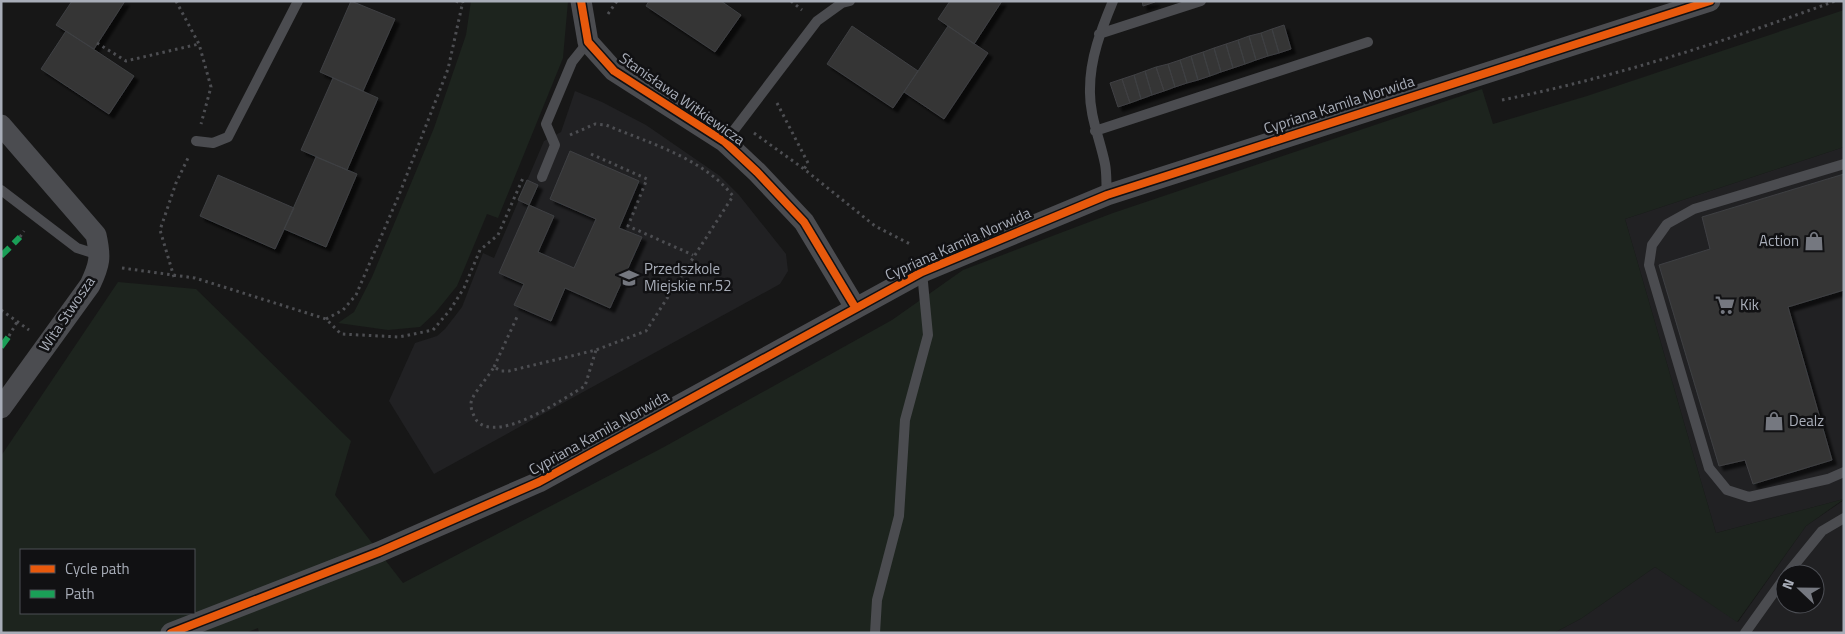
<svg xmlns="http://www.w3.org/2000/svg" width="1845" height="634" font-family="'Titillium Web',sans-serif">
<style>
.built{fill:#212123;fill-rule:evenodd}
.green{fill:#1d241e;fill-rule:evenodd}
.building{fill:#353536;stroke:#3f4043;filter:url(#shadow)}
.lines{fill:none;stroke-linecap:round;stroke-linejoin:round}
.path{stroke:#4d4e52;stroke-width:3;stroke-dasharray:2.5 4;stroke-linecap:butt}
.service{stroke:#4b4c50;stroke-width:10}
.minor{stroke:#4b4c50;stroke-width:21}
.quiet{stroke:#1a9f57;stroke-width:6;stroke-dasharray:12 6;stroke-linecap:butt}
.cycleway-casing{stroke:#111113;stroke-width:11}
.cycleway{stroke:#e8590c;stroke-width:8}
.labels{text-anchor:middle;stroke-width:5;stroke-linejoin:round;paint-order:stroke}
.street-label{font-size:15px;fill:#a8adb8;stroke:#111113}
.poi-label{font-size:15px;fill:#a8adb8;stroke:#111113;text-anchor:start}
</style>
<defs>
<filter id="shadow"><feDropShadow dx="4.5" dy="4.5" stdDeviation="1" flood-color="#0009"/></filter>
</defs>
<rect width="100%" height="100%" fill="#171717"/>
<path class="built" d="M575,91l27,11 44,23 74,51 19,19 47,59 2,17 -8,13 -346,190 -45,-73 26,-58 22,-7 8,-7 17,-22 21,-54 11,5 50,-117 17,-9z
M1844,147v352l-128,34 -91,-314z
M1844,500v133h-290l28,-15 73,-51 83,55 68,-96zM1785,574h30v30h-30z"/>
<path class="green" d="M471,1h97l-5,57 -65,160 -11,-4 -30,72 -22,27 -15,14 -32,3 -50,-7 16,-11 18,-35 62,-149 32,-93z
M1844,10v137l-219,72 91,314 128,-34 -38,27 -69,96 -82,-55 -73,51 -28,15h-1295l-1,-5 -12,5h-245v-177l117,-174 78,7 155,152 -16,54 68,88 261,-136 228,-127 71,-50 150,-57 369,-124 11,35 94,-28zM21,550h173v63h-173z"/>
<path class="building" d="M72,1h53l-31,48 -38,-24z
M351,1l44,18 -32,72 -43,-19z
M649,1h72l20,14 -26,37 -69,-46z
M950,1h52l-28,43 -36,-25z
M1142,1h13v1l-12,4z
M1284,25l7,24 -12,4 -7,-24z
M852,26l66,45 -25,37 -66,-44z
M948,26l40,27 -44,66 -40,-27z
M1272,29l7,24 -11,3 -7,-23z
M66,31l68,45 -25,38 -68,-45z
M1261,33l7,23 -12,4 -7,-24z
M1249,36l7,24 -11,4 -7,-24z
M1238,40l7,24 -12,4 -7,-24z
M1226,44l7,24 -12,4 -7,-24z
M1214,48l7,24 -11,4 -7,-24z
M1203,52l7,24 -12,4 -7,-24z
M1191,56l7,24 -11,3 -7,-23z
M1180,60l7,23 -12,4 -7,-23z
M1168,64l7,23 -11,4 -8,-24z
M1156,67l8,24 -12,4 -7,-24z
M1145,71l7,24 -11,4 -7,-24z
M1134,75l7,24 -11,4 -8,-24z
M333,78l45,20 -31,72 -46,-20z
M1122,79l8,24 -12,4 -8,-24z
M570,151l69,30 -20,47 23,9 -32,71 -45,-20 -14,33 -37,-16 10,-21 -25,-11 30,-68 25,11 -16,36 36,16 22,-49 -46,-20z
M316,157l41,17 -31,73 -42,-18z
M1844,174v116l-56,17 44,153 -79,24 -8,-24 -26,6 -60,-201 51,-16 -8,-32z
M218,175l76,33 -19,41 -75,-33z
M527,180l11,5 -9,20 -11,-5z"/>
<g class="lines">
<path class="path" d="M176,1l23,43 12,43 -10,37
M456,1l6,3
M791,1l11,9
M608,14l9,-13
M97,43l29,18 73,-17
M1502,100c114,-23 224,-59 333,-99
M777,103l31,60 -4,6 71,57 37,19
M754,133l50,36
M570,135l25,-11 11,1c43,18 97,33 127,71l-87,135 -50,19 -87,21h-8l-7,-4c-6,10 -17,22 -22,32 -3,7 1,16 5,22 22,23 87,-23 108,-35l11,-36
M591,154l56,25 -19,47 65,29
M20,237l4,-6
M122,268l73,10 131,41 15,15 58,3 34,-7 17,-20 14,-22 16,-38 18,-15 25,-57
M174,277l-14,-47 16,-47 13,-27
M1,310l28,20
M326,319l17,-9 13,-15 43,-100 49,-126 15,-68
M9,336l8,-14
M494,367l23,-50"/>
<path class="service" d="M1099,34l102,-33
M1095,131l273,-89
M196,141l17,2 15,-6 70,-136
M725,142l92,-121 25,-18 8,-2
M1844,164l-150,45 -27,15 -15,21 -3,20 60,203 18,22 22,7 79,-18 16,-7
M542,177l13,-32 -9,-21 26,-62 16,-20
M1,190l76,58 22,7
M1107,195c-1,-10 0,-21 -2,-31 -5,-25 -16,-49 -15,-75 0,-31 11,-59 23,-88
M1787,574l35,-43 22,-13
M875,633l2,-33 22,-84 6,-96 23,-85 -6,-63
M1745,633l40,-56"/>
<path class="minor" d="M581,1l7,41 26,29 111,71 32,30 47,50 51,85
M1,125l95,110c5,22 4,29 -6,50l-89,123
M171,633l208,-81 160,-70 383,-210 185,-77 603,-194"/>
<path class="quiet" d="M1,256l19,-19
M1,347l8,-11"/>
<defs>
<path id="cycleway" d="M581,1l7,41 26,29 111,71 32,30 47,50 51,85
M171,633l208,-81 160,-70 383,-210 185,-77 603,-194"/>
</defs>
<use href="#cycleway" class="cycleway-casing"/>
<use href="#cycleway" class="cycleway"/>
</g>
<defs>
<symbol id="shop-bare" viewBox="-9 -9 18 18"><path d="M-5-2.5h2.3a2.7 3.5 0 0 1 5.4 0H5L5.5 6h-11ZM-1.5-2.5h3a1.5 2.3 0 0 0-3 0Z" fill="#757880" stroke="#111113" stroke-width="2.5" paint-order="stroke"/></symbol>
<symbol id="school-bare" viewBox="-9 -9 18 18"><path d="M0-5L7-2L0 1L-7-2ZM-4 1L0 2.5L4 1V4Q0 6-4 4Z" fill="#757880" stroke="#111113" stroke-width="2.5" paint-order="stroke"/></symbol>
<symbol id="supermarket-bare" viewBox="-9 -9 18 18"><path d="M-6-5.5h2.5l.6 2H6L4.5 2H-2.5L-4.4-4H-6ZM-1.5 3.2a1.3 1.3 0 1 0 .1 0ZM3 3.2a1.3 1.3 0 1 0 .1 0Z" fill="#757880" stroke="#111113" stroke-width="2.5" paint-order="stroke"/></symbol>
</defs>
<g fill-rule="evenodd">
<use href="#shop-bare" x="1800" y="227" width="28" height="28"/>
<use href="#school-bare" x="615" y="264" width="28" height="28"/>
<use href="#supermarket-bare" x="1711" y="291" width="28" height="28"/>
<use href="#shop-bare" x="1760" y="407" width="28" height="28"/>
</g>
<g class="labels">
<g class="street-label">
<text transform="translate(682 99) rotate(35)" y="5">Stanisława Witkiewicza</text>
<text transform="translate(1339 105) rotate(-18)" y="5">Cypriana Kamila Norwida</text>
<text transform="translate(958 244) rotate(-24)" y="5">Cypriana Kamila Norwida</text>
<text transform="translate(67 314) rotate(-56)" y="5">Wita Stwosza</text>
<text transform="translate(599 433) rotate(-29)" y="5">Cypriana Kamila Norwida</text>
</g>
<g class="poi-label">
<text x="1799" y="246" text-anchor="end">Action</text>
<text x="644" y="274">Przedszkole<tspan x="644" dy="17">Miejskie nr.52</tspan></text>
<text x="1740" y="310">Kik</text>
<text x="1789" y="426">Dealz</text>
</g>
</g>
<rect width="1845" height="634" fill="none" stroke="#a8adb8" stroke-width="5"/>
<rect x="20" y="549" width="175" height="65" fill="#111113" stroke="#4d4f55"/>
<rect x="30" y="565" width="25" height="8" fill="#e8590c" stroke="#4d4f55"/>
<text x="65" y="574" font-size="15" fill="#a8adb8">Cycle path</text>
<rect x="30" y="590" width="25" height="8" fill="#1a9f57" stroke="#4d4f55"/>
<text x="65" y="599" font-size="15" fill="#a8adb8">Path</text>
<g transform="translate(1800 589) rotate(292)"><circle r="24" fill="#111113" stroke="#4d4f55"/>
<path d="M0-4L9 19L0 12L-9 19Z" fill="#757880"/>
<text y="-8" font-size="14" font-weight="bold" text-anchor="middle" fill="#a8adb8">N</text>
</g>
</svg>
